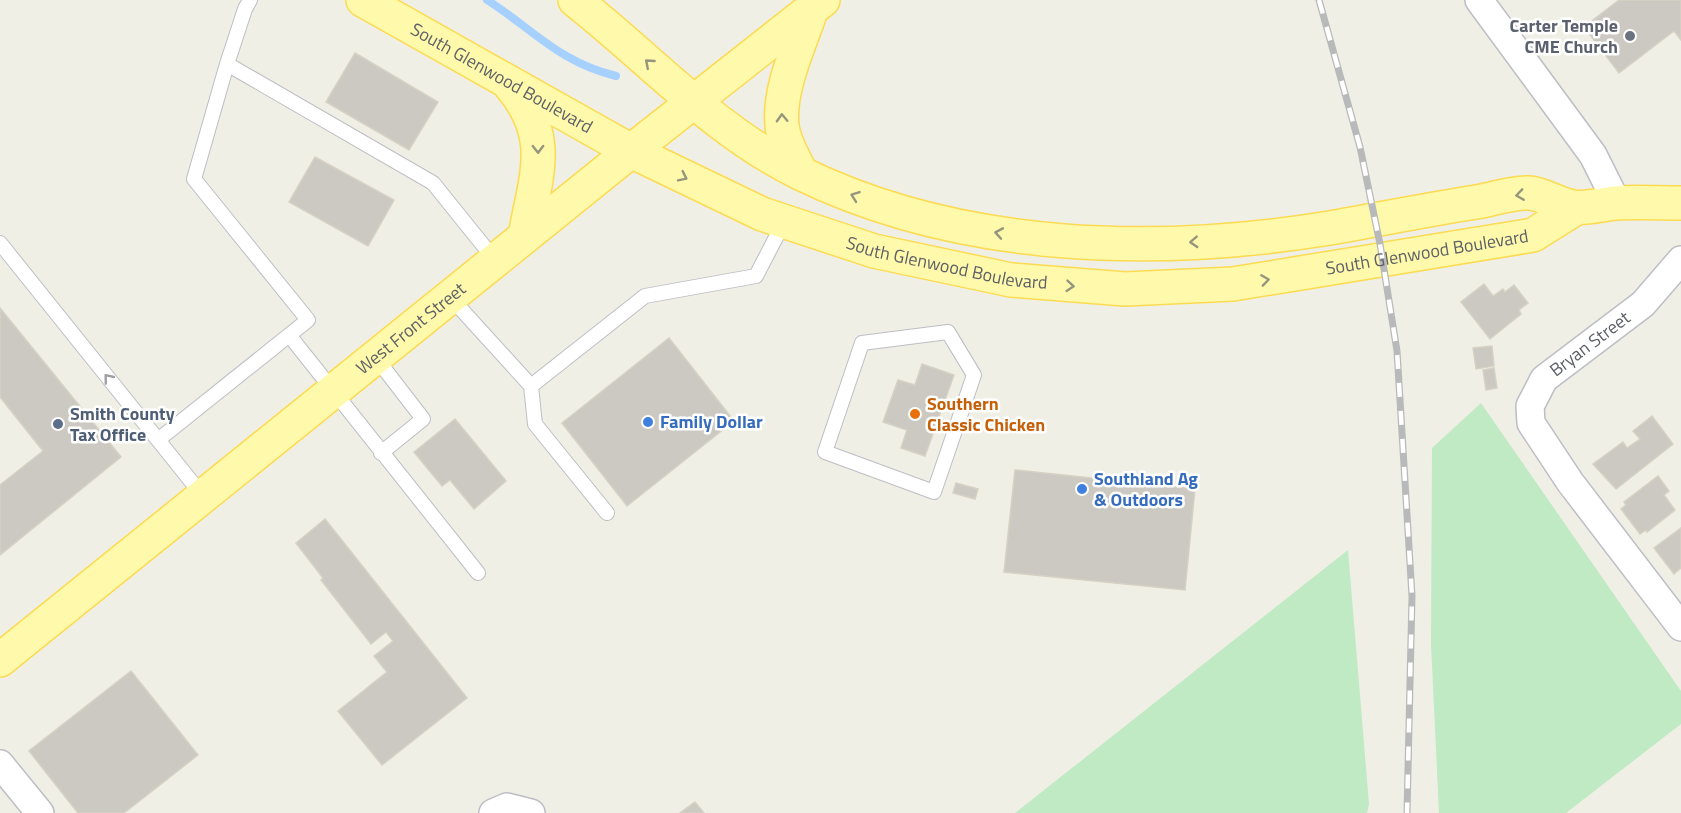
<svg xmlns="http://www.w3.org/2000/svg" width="1681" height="813" font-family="'Titillium Web',sans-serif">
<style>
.green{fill:#c0eac3}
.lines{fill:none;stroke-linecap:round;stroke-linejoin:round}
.stream{stroke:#a6d1ff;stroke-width:8}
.building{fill:#cbc9c2;stroke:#d6d1c3;stroke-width:1.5}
.service-casing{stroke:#bdbec5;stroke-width:16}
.minor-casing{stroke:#bdbec5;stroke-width:30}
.primary-casing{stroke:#fcdb52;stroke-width:36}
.service{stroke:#fff;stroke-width:14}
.minor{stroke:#fff;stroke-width:27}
.primary{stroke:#fff9ab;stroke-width:33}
.rail-casing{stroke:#b8b9ba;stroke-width:7}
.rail{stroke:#fff;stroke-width:4.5;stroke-dasharray:14;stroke-linecap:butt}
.oneway{stroke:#96967f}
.oneway2{stroke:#9ea0a4}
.worship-dot{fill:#6b7280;stroke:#fff;stroke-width:2}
.food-dot{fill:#e8710a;stroke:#fff;stroke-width:2}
.shop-dot{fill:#3f7fe0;stroke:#fff;stroke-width:2}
.service-dot{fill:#5c6f8a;stroke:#fff;stroke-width:2}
.labels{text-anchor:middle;stroke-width:5;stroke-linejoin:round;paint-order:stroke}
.worship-label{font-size:18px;font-weight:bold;fill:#5b616d;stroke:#fff;text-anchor:end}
.street-label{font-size:18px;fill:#5d6067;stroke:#fff}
.food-label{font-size:18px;font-weight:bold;fill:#c56008;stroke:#fff;text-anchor:start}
.service-label{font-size:18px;font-weight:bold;fill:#4e5e75;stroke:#fff;text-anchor:start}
.shop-label{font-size:18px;font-weight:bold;fill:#366cbe;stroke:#fff;text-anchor:start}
</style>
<rect width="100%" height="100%" fill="#f0efe5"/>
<path class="green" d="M1481,403l200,288v33l-115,89h-127l-8,-169 1,-196z
M1348,550l21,254 -2,9h-352z"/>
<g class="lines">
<path class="stream" d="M487,0c47,30 72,62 129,76"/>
</g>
<path class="building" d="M1619,0h62v40l-7,-9 -55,42 -35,-46z
M355,53l83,49 -29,48 -83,-48z
M315,157l79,43 -26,46 -79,-44z
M1484,284l9,12 10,-7 2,3 9,-7 14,18 -9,7 2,4 -31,25 -29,-37z
M0,308l121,149 -121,98v-70l43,-34 -43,-54z
M669,338l65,83 -107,85 -65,-83z
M1492,346l2,20 -18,3 -3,-21z
M922,364l32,11 -29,81 -24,-8 6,-18 -24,-8 15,-42 17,5z
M1494,368l3,20 -11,2 -3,-20z
M1652,416l21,28 -57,45 -23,-25 30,-22 4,6 13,-9 -7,-8z
M455,419l51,62 -32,28 -24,-29 -8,6 -28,-34z
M1015,470l180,19 -10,101 -181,-18z
M1658,476l11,15 -5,4 11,15 -28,22 -1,-2 -6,4 -19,-25 5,-4 -2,-3z
M956,483l22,6 -3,10 -22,-6z
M325,519l142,179 -85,67 -44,-54 49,-39 -13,-16 19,-15 -7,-9 -15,12 -50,-64 2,-2 -27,-35z
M1681,528v40l-7,6 -20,-26z
M131,671l67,84 -74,58h-46l-49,-62z
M695,802l9,11h-24z"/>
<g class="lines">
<defs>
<path id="service" d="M227,64l206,119 62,77
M0,243l203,253
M450,297l81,89 114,-90 111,-20 28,-54
M948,332l26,43 -40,117 -109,-40 37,-109z
M289,335l189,238
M376,358l47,61 -42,34
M531,386l4,38 72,89
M158,440l150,-120 -114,-141 33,-115 18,-55 5,-9"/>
<path id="minor" d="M1479,0l114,155 24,48
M1681,260l-38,44 -99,75 -14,27 1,17 39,59 111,145
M0,764l40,49
M493,813l14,-6 24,6"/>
<g id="primary">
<path id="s1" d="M363,0l268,151 131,63 112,37 137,29 114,9 108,-5 300,-49 43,-27"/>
<path d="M575,0c74,58 139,131 225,173 162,79 356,83 530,55 51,-9 101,-19 152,-27 15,-3 32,-9 47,-8 15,1 30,12 45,14 13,2 29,-3 42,-4 21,-1 43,0 65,0"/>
<path d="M510,85c44,52 26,90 15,151"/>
<path d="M801,173c-7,-15 -17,-30 -19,-47 -4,-38 18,-81 29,-116"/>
<path id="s2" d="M0,660l631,-509 192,-151"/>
</g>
</defs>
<use href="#service" class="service-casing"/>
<use href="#minor" class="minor-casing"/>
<use href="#primary" class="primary-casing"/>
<use href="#service" class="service"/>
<use href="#minor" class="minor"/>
<use href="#primary" class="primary"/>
<defs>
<path id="rail" d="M1319,0l41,147 20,97 17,107 15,245 -5,217"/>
</defs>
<use href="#rail" class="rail-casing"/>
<use href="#rail" class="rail"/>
</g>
<defs><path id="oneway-chevron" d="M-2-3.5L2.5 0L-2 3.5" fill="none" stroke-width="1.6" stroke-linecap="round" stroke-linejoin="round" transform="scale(1.5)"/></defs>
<g class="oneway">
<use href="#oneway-chevron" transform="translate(649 63) rotate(-139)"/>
<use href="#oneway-chevron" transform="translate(782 118) rotate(-92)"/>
<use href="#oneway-chevron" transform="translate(538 149) rotate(89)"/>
<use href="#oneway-chevron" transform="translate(683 177) rotate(26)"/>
<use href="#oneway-chevron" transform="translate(1520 195) rotate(172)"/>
<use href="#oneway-chevron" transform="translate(855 196) rotate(-160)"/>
<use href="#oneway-chevron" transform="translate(999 233) rotate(-170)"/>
<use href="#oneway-chevron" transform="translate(1194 242) rotate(177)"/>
<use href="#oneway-chevron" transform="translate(1265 280) rotate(-8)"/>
<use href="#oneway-chevron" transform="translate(1070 286) rotate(5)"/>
</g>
<use class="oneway2" href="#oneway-chevron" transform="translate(108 378) rotate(-129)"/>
<circle class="worship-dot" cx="1630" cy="36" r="6"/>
<circle class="food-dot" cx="915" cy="414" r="6"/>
<g class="shop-dot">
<circle cx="648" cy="422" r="6"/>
<circle cx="1082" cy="489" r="6"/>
</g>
<circle class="service-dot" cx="58" cy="424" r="6"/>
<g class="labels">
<g class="worship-label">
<text x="1618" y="32">Carter Temple<tspan x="1618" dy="21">CME Church</tspan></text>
</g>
<g class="street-label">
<text dy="6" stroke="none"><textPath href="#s1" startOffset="159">South Glenwood Boulevard</textPath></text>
<text dy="6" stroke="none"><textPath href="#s1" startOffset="1130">South Glenwood Boulevard</textPath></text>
<text dy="6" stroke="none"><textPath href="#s1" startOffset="645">South Glenwood Boulevard</textPath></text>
<text dy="6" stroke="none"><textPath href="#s2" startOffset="528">West Front Street</textPath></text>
<text transform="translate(1590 344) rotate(-37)" y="6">Bryan Street</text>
</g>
<g class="food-label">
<text x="927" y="410">Southern<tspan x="927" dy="21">Classic Chicken</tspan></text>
</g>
<g class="service-label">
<text x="70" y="420">Smith County<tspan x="70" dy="21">Tax Office</tspan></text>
</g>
<g class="shop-label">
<text x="660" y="428">Family Dollar</text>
<text x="1094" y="485">Southland Ag<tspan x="1094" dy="21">&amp; Outdoors</tspan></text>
</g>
</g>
</svg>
